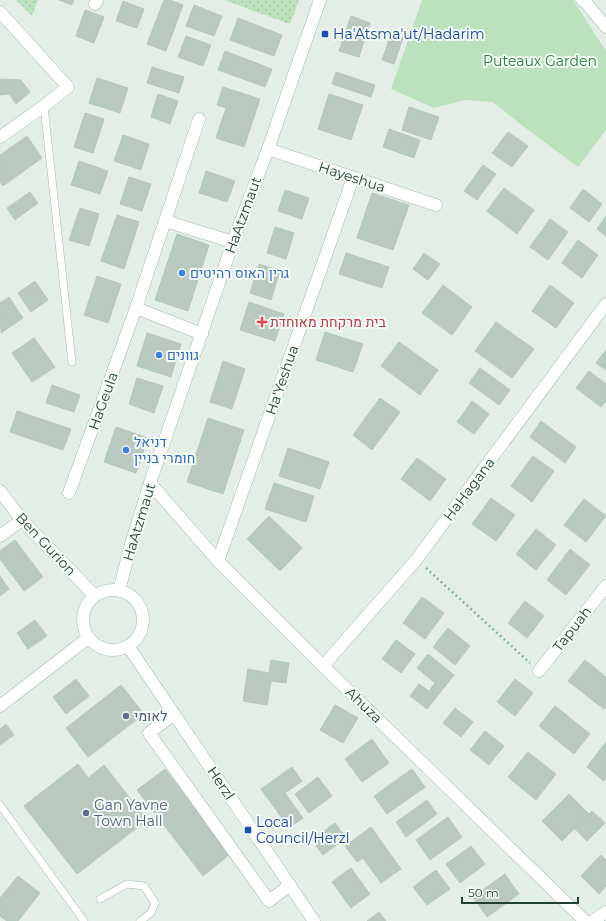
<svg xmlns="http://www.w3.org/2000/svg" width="606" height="921" font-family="Montserrat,Heebo,sans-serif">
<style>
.grass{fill:url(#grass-dots)}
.park{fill:#bbe1bd}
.building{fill:#b8c9bf;stroke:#b5c8bc}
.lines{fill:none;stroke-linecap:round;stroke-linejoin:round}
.lane-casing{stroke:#a5b7ad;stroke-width:8}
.street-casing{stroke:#a5b7ad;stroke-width:13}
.secondary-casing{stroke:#a1bbac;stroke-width:13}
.path{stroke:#81b499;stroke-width:2.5;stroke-dasharray:2 3;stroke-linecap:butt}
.lane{stroke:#fff;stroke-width:7}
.street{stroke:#fff;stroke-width:12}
.secondary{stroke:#fff;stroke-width:12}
.transit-dot{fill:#1a4fb4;stroke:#f4faf6;stroke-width:1.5}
.shop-dot{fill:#3f7fe0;stroke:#f4faf6;stroke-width:1.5}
.health-dot{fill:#e0444e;stroke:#f4faf6;stroke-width:1.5}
.service-dot{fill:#5c6f8a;stroke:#f4faf6;stroke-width:1.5}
.labels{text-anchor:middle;stroke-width:4;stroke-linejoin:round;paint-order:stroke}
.transit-label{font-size:14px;fill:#164399;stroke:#f4faf6;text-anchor:start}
.park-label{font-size:14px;fill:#287b37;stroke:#f4faf6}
.street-label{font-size:14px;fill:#214132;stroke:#f4faf6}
.shop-label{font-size:14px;fill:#366cbe;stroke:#f4faf6;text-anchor:start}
.health-label{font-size:14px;fill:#be3a42;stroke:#f4faf6;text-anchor:start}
.service-label{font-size:14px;fill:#4e5e75;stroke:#f4faf6;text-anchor:start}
</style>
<defs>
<pattern id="grass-dots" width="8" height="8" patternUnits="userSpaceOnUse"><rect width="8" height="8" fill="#bbe1bd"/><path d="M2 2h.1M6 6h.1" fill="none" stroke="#a0c2a3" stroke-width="1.8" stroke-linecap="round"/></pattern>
</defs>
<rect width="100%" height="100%" fill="#e3eee7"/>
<path class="grass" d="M16,0h22l-6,16z
M224,0h75l-9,24z"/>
<path class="park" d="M422,0h151l33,51v79l-28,37 -59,-44 -26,-21 -28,-2 -31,8 -43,-19z"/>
<path class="building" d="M59,0h15l-2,5z
M164,0h6l13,5 -17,46 -19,-7z
M123,1l21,8 -7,19 -21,-7z
M194,5l28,11 -8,20 -28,-10z
M85,10l19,7 -10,26 -18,-7z
M351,16l19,7 -11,34 -20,-6z
M238,18l44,17 -8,21 -44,-16z
M391,34l12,4 -9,26 -12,-4z
M186,36l25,9 -8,21 -25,-9z
M225,51l47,18 -7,18 -47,-17z
M152,67l32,10 -5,16 -32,-10z
M336,72l39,13 -4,12 -39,-13z
M97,78l31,10 -8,25 -31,-10z
M0,79l21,1 9,12 -14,12 -7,-10 -9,1z
M223,87l37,12 -16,48 -28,-9 10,-30 -9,-3z
M158,94l20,7 -8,23 -19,-7z
M329,94l34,11 -12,35 -33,-11z
M409,107l30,10 -8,23 -29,-10z
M85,113l19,6 -11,34 -19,-6z
M389,129l31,11 -6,18 -31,-11z
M508,132l20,14 -16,21 -20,-14z
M123,135l26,9 -8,26 -27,-9z
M27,136l15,22 -39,28 -3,-4v-27z
M79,161l29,10 -8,23 -29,-9z
M483,165l13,9 -19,26 -13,-9z
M206,171l29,10 -8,21 -28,-9z
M129,177l22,7 -9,27 -22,-7z
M504,188l30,22 -17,24 -30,-23z
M583,189l19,15 -13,18 -19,-14z
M285,190l24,8 -7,21 -24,-8z
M30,192l8,11 -23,17 -8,-12z
M372,193l37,12 -16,45 -36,-12z
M80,208l19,6 -10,32 -20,-6z
M117,215l22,7 -15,47 -23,-8z
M606,216v20l-9,-7z
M550,219l18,13 -20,28 -18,-13z
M275,227l19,6 -8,26 -19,-6z
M177,234l32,11 -21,66 -33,-11z
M578,240l20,15 -16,23 -20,-15z
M346,253l43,14 -7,21 -43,-14z
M424,253l16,11 -12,16 -15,-11z
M259,264l21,7 -9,29 -21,-7z
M97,276l24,8 -13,39 -24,-8z
M35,281l13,19 -17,12 -13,-19z
M443,285l29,22 -20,28 -30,-22z
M550,285l24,18 -18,25 -24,-17z
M9,297l14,21 -22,15 -1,-30z
M249,302l35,12 -9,27 -35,-11z
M496,322l38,27 -22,29 -37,-27z
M325,332l38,12 -10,28 -37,-12z
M147,333l34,11 -10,33 -34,-11z
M34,338l21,29 -23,15 -20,-29z
M399,342l39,28 -18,25 -39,-29z
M606,350v20l-10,-7z
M223,361l22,8 -13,40 -22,-7z
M480,368l30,22 -11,15 -30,-22z
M589,371l17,13v17l-5,6 -25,-19z
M137,378l26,8 -9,27 -25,-9z
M52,385l28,10 -6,17 -28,-9z
M380,398l20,14 -28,38 -19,-15z
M472,401l17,13 -15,20 -17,-12z
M17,411l54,18 -8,21 -53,-18z
M208,418l36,12 -21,64 -36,-12z
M541,421l35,26 -11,16 -35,-26z
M116,427l32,11 -12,35 -32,-11z
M288,448l41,14 -9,27 -41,-13z
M533,456l21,15 -22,31 -21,-16z
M417,458l29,21 -16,22 -29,-22z
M274,483l40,13 -8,26 -41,-13z
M491,498l24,17 -19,26 -24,-17z
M584,499l22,17 -20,26 -22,-17z
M269,516l33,32 -22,23 -33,-32z
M536,529l20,16 -20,25 -20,-16z
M15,540l28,37 -19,14 -24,-32v-8z
M570,549l20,16 -24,30 -19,-15z
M0,576l9,13 -9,7z
M422,597l22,16 -19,26 -22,-16z
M525,601l19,15 -17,22 -19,-15z
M35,620l12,16 -19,13 -11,-16z
M448,628l22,18 -15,19 -22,-18z
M396,640l19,14 -14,19 -19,-14z
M428,654l26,21 -27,34 -17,-13 9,-12 10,7 6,-8 -18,-15z
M271,660l18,3 -3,20 -15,-2 -4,24 -24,-4 5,-32 21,4z
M585,660l21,17v30l-2,2 -36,-28z
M76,679l13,17 -23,18 -13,-17z
M515,679l18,14 -18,23 -18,-14z
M121,685l23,29 -56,43 -22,-29z
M335,705l23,13 -15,25 -23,-13z
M555,706l35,28 -16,20 -35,-28z
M455,708l18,14 -12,15 -18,-14z
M6,724l8,11 -14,10v-16z
M485,731l19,15 -15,19 -19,-15z
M372,739l17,24 -27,19 -17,-23z
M606,742v36l-2,3 -17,-14z
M528,752l28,22 -20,26 -28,-23z
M78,764l10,14 16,-13 43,55 -70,54 -53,-68z
M292,767l10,14 -17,12 18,25 -14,10 -28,-39z
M165,769l65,85 -27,22 -66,-86z
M412,769l13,18 -38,27 -13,-18z
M318,777l14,19 -23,17 -14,-19z
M569,794l20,20 -27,27 -20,-20z
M427,800l10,14 -31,23 -10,-15z
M592,811l13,12 -18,18 -13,-13z
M448,817l14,20 -32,23 -14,-20z
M335,823l11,15 -23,17 -11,-15z
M371,827l30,42 -20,14 -18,-25 -6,4 -12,-16z
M471,846l14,18 -25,19 -14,-19z
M601,855l5,5v26l-7,8 -18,-18z
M351,868l19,26 -19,14 -19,-26z
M436,870l14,19 -23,16 -14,-18z
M505,874l14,20 -32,23 -14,-20z
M18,876l22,17 -22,28h-11l-7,-5v-18z
M379,912l7,9h-19z"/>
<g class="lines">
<defs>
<path id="lane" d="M44,106l28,256
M0,805l84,116
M100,899l27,-15 17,2 11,17 -4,10 -11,8"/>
<path id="street" d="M95,4l2,-4
M0,12l68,75 -24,19 -44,31
M268,149l168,56
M165,221l68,21
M136,308l66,26
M150,483l68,78 105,105 262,255
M69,493l67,-185 63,-189
M0,536l22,-16
M218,561l135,-383
M323,666l93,-106 190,-256
M539,671l67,-85
M0,706l88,-68
M174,714l-25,19 120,168 21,-16
M593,921l13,-9"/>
<path id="secondary" d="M582,0l4,3 20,24
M0,491l22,29 73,76
M83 620a30 30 0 1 1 60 0a30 30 0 1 1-60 0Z
M119,591l12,-47 19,-61 83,-241 35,-93 52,-149
M128,646l186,275"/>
</defs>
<use href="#lane" class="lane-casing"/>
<use href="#street" class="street-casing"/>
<use href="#secondary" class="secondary-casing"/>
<path class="path" d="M426,568l104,95"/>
<use href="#lane" class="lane"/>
<use href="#street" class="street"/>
<use href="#secondary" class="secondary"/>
</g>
<g class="transit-dot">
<rect x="321" y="30" width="8" height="8" rx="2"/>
<rect x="244" y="826" width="8" height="8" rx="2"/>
</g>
<g class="shop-dot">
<circle cx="182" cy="273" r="4"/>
<circle cx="159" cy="355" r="4"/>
<circle cx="126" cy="450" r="4"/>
</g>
<path class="health-dot" d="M260 316h4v4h4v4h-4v4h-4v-4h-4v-4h4z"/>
<g class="service-dot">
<circle cx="126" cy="716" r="4"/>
<circle cx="86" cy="813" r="4"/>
</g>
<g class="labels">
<g class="transit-label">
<text x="333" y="39">Ha'Atsma'ut/Hadarim</text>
<text x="256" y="827">Local<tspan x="256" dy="16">Council/Herzl</tspan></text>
</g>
<g class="park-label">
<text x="540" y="66">Puteaux Garden</text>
</g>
<g class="street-label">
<text transform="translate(352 177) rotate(18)" y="5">Hayeshua</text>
<text transform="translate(243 215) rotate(-70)" y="5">HaAtzmaut</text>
<text transform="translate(282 380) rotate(-71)" y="5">Ha'Yeshua</text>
<text transform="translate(103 401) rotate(-70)" y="5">HaGeula</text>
<text transform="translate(469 489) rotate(-53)" y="5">HaHagana</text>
<text transform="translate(139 522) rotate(-73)" y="5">HaAtzmaut</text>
<text transform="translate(46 544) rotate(47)" y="5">Ben Gurion</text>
<text transform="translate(572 629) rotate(-52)" y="5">Tapuah</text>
<text transform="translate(364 705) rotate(44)" y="5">Ahuza</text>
<text transform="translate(221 783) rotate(56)" y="5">Herzl</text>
</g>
<g class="shop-label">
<text x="190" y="278">גרין האוס רהיטים</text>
<text x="167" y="360">גוונים</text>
<text x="134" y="447">דניאל<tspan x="134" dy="16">חומרי בניין</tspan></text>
</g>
<g class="health-label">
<text x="270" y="327">בית מרקחת מאוחדת</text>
</g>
<g class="service-label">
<text x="134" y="721">לאומי</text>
<text x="94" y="810">Gan Yavne<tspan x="94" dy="16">Town Hall</tspan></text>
</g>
</g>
<path d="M462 897v6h116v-6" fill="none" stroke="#214132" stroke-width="2"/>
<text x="468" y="897" font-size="12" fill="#214132" stroke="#f4faf6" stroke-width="3" paint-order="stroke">50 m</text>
</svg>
